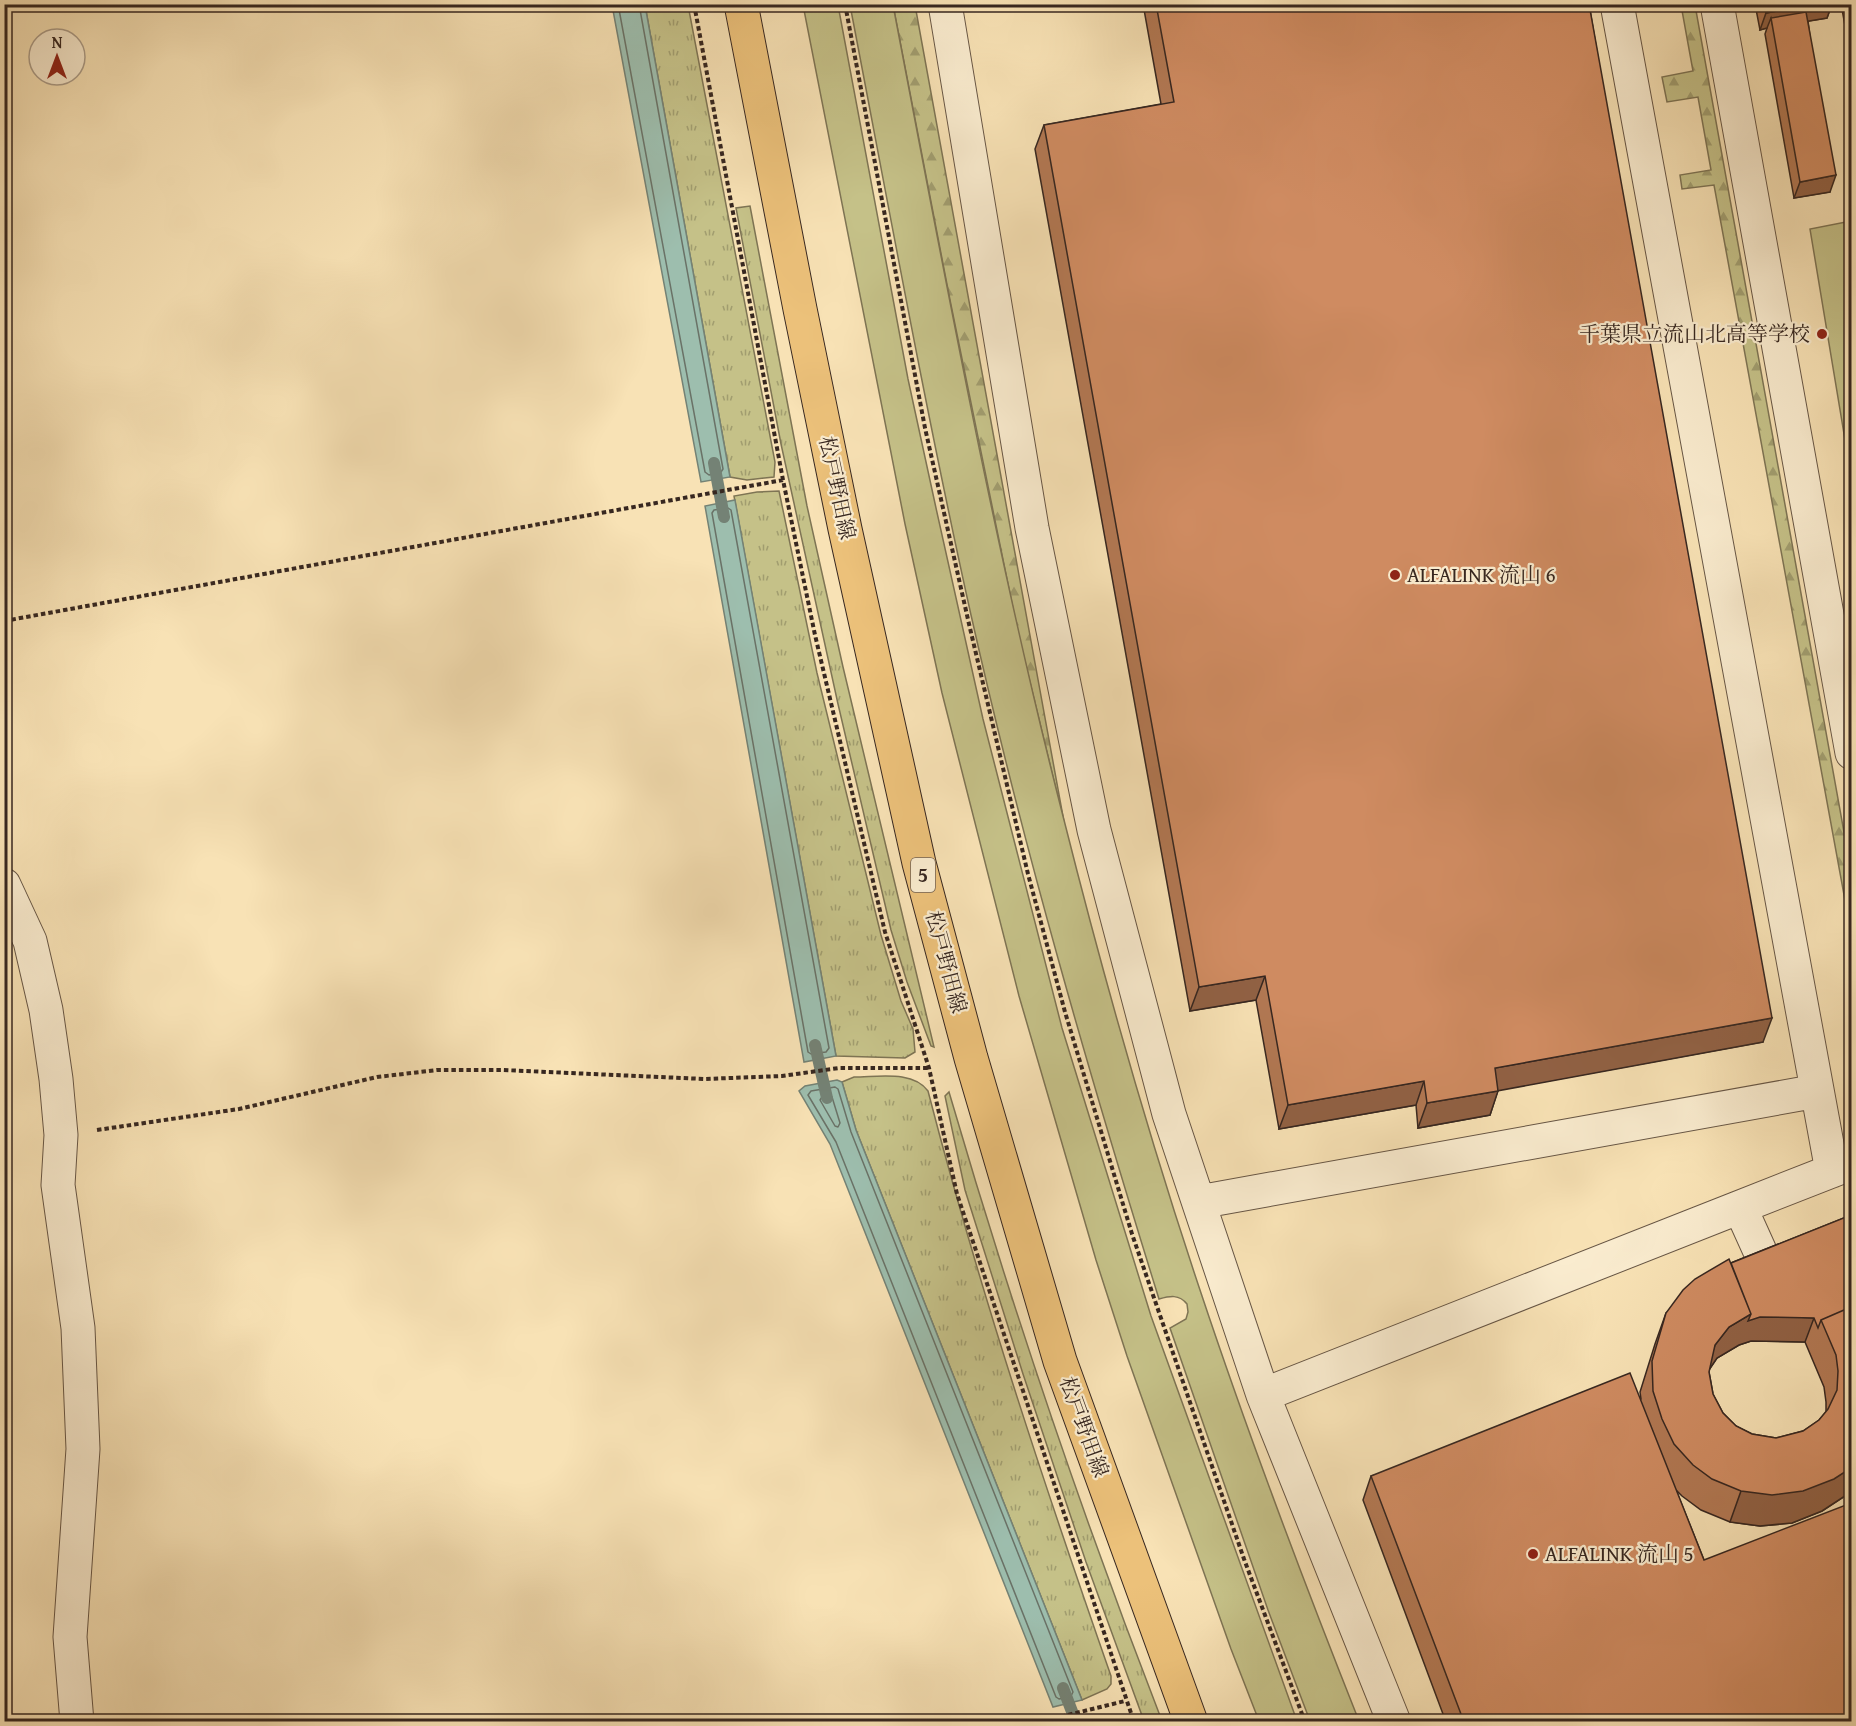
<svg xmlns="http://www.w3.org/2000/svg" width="1856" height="1726" font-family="'Gentium Book Plus','Noto Serif JP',serif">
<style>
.grass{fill:url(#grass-tufts);stroke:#7e7454;stroke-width:1.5}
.forest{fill:url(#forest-firs);stroke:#7e7454;stroke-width:1.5}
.garden{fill:#c5c188;stroke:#7e7454;stroke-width:1.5}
.water{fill:#9dbeae;stroke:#748275;stroke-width:1.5}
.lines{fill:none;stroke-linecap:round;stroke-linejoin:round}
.shore{stroke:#6a7267;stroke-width:1.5}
.stream{stroke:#748275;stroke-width:12}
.minor-casing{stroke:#675645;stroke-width:35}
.major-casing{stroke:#372720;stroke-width:35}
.path{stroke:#372720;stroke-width:4;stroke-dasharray:4.5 3;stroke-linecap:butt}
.minor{stroke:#faeccf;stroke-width:33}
.major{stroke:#ecc17a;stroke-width:33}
.wall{fill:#b27853;stroke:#372720;stroke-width:1.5;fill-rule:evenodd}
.shaded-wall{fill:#916144;stroke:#372720;stroke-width:1.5}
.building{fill:#cf8b61;stroke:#372720;stroke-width:1.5}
.poi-dot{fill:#8f2418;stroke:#faeccf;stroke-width:2}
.labels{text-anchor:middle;stroke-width:4.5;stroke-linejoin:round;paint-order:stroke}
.shield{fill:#faeccf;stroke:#726254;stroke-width:1.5}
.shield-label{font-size:20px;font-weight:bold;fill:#372720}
.poi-label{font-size:21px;fill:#372720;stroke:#faeccf;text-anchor:start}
.street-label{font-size:21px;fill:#372720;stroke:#faeccf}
</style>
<defs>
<pattern id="grass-tufts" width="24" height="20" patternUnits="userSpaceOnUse" patternTransform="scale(1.5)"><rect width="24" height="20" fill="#c5c188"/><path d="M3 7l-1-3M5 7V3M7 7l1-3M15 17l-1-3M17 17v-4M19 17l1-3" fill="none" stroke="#a19d6f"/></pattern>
<pattern id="forest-firs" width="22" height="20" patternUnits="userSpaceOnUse" patternTransform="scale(1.5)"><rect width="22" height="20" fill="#c5c188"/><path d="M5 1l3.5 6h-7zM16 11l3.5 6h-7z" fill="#a19d6f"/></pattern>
</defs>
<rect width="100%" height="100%" fill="#f8e2b5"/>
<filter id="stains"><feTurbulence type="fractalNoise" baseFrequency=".00333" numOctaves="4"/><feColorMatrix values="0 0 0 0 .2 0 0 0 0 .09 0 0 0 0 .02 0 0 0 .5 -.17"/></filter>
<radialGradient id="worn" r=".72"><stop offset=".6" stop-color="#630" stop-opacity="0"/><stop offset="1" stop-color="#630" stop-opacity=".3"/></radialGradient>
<path class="grass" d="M645,5h43l87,457 -1,15 -27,3 -17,-3z
M750,206l57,300 36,161 91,380 -3,-1 -24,-64 -16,-52 -53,-226 -57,-260 -45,-236z
M779,491l38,182 64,262 20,66 12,28 2,23 -10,6 -69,-2 -102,-560 23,-4z
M854,1077c24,0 59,-7 74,14 51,198 116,393 183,585v8l-4,5 -25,11 -226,-570 -14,-48z
M949,1092c62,213 133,423 213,629h-18l-58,-159 -63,-188 -58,-184 -20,-94z"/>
<path class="forest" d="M893,5h22l149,817 -46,-189 -68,-333z
M1681,5h14l156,866v62l-137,-748 -32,4 -2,-14 31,-5 -13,-73 -31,5 -5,-25 31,-6z"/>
<path class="garden" d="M803,5h35l70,374 28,129 47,211 79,309 89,288 146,405h-38l-28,-72 -104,-293 -31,-96 -77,-264 -77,-303 -37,-169z
M850,5h43c52,272 102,546 171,815 40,159 85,318 137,473 48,144 102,287 158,428h-49l-42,-111 -98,-282 16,-9 2,-7 -1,-8c-8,-10 -17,-8 -28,-5 -70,-225 -136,-453 -188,-684 -45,-202 -82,-407 -121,-610z
M1851,221h1l-1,255 -41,-247z"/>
<path class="water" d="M612,5h33l85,472 -29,5z
M735,500l101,556 -32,6 -99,-556z
M837,1080l5,2 14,48 226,570 -29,7 -223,-563 -31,-53 6,-5z"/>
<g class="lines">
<path class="shore" d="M618,4l87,468 4,3 12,-3 2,-3 -84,-465
M728,508l3,2 98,538 -3,4 -15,2 -3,-2 -96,-539 2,-3z
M835,1087l3,2 13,43 222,560 -2,4 -12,3 -3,-2 -220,-555 -28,-47 3,-4z
M830,1096l2,1 8,26 -2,4 -3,-1 -15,-26 2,-3z"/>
<path class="stream" d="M714,463l10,54
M815,1045l12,53
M1063,1688l13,34"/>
<defs>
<path id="minor" d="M945,4l87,524 62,302 75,284 94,281 477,-188
M1617,4l215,1167
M1717,4l135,749
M4,885l26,56 16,69 10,69 5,56 -3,50 20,143 5,121 -13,188 7,85
M1199,1202l618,-111
M1768,1269l-28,-62 112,-44
M1263,1395l131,327"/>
<path id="major" d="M741,4l59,305 45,220 74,334 52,195 89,303 131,361"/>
</defs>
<use href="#minor" class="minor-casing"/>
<use href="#major" class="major-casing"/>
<path class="path" d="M694,4l89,476 32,155 70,297 44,136 28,126 177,528
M845,4l80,424 44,196 59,250 37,138 67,222 112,325 61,163
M4,621l779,-141
M97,1130l142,-21 138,-32 60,-7h66l202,9 77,-3 57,-8h90
M1039,1722l86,-21"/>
<use href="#minor" class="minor"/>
<use href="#major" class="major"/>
</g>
<path class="wall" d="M1143,4h446l174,1038 -265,48 -8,25 -72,13 -2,-23 -137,24 -23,-129 -66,11 -155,-862 9,-24 117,-21z
M1755,4h77l-5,14 -19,3 22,171 -36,6 -29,-164 2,-6 -7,2z
M1841,4h10v54z
M1851,1215l-3,279 -26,17 -30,12 -32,3 -30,-4 -29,-12 -19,-14 -6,-6 28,70 147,162h-405l-83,-222 8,-24 270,-77 -1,-7 15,-48 11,-31 65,-50zM1751,1341l54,1 19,45 2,15v10l-7,8 -16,11 -27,7 -24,-4 -16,-8 -13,-13 -10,-19 -4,-22v-2l8,-12 22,-13z"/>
<path class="shaded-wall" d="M1814,4h18l-5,14 -54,9 -2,-9 -4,10 -7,2 6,-17z
M1836,175l-6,17 -36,6 6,-16z
M1265,976l-9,24 -66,11 9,-24z
M1772,1018l-9,24 -277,51 9,-25z
M1424,1081l-8,24 -137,24 9,-24z
M1498,1091l-8,24 -72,13 9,-25z
M1751,1314l63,4 -9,24 -54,-1 -12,4 -22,13 -13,19 11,-32 14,-18z
M1851,1468v21l-3,5 -26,17 -30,12 -32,3 -30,-4 11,-31z"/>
<path class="building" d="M1156,4h433l183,1014 -277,50 3,23 -71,12 -3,-22 -136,24 -23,-129 -66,11 -155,-862 130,-23z
M1765,4h49l-48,9z
M1806,12l30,163 -36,7 -29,-164z
M1851,1215v92l-30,13 -3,8 -4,-10 -54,-1 -12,4 3,-7 -20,-51z
M1729,1259l22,55 -22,13 -14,18 -6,27 4,22 10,19 13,13 16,8 24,4 27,-7 16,-11 9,-11 9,-19 1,-19 -2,-16 -15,-35 30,-13v161l-17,11 -31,12 -31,4 -31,-4 -29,-12 -19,-14 -19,-21 -12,-25 -9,-28 -1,-30 14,-48 17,-23 12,-11z
M1630,1373l74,187 147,-57v219h-387l-93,-246z"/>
<g class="poi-dot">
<circle cx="1822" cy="334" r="6"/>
<circle cx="1395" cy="575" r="6"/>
<circle cx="1533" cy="1554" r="6"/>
</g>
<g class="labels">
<rect class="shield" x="911" y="858" width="24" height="34" rx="4.5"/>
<g class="shield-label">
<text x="923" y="882">5</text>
</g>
<g class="poi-label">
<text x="1810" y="341" text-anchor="end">千葉県立流山北高等学校</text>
<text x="1407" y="582">ALFALINK 流山 6</text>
<text x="1545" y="1561">ALFALINK 流山 5</text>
</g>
<g class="street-label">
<text transform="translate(837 488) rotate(78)" y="7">松戸野田線</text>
<text transform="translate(946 962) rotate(75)" y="7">松戸野田線</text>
<text transform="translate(1084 1427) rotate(70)" y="7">松戸野田線</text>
</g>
</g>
<rect width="1856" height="1726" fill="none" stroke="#f8e2b5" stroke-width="24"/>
<rect x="6" y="6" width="1844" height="1714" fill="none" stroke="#372720" stroke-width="3"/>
<rect x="12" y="12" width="1832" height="1702" fill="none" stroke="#372720" stroke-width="1.5"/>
<g transform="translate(57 57)"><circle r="28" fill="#faeccf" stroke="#ac9d89" stroke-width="1.5"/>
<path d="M0-4.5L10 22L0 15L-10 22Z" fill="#8f2418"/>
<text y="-9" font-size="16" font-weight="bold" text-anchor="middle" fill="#372720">N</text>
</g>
<rect width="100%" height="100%" filter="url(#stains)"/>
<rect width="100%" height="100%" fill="url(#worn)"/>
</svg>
